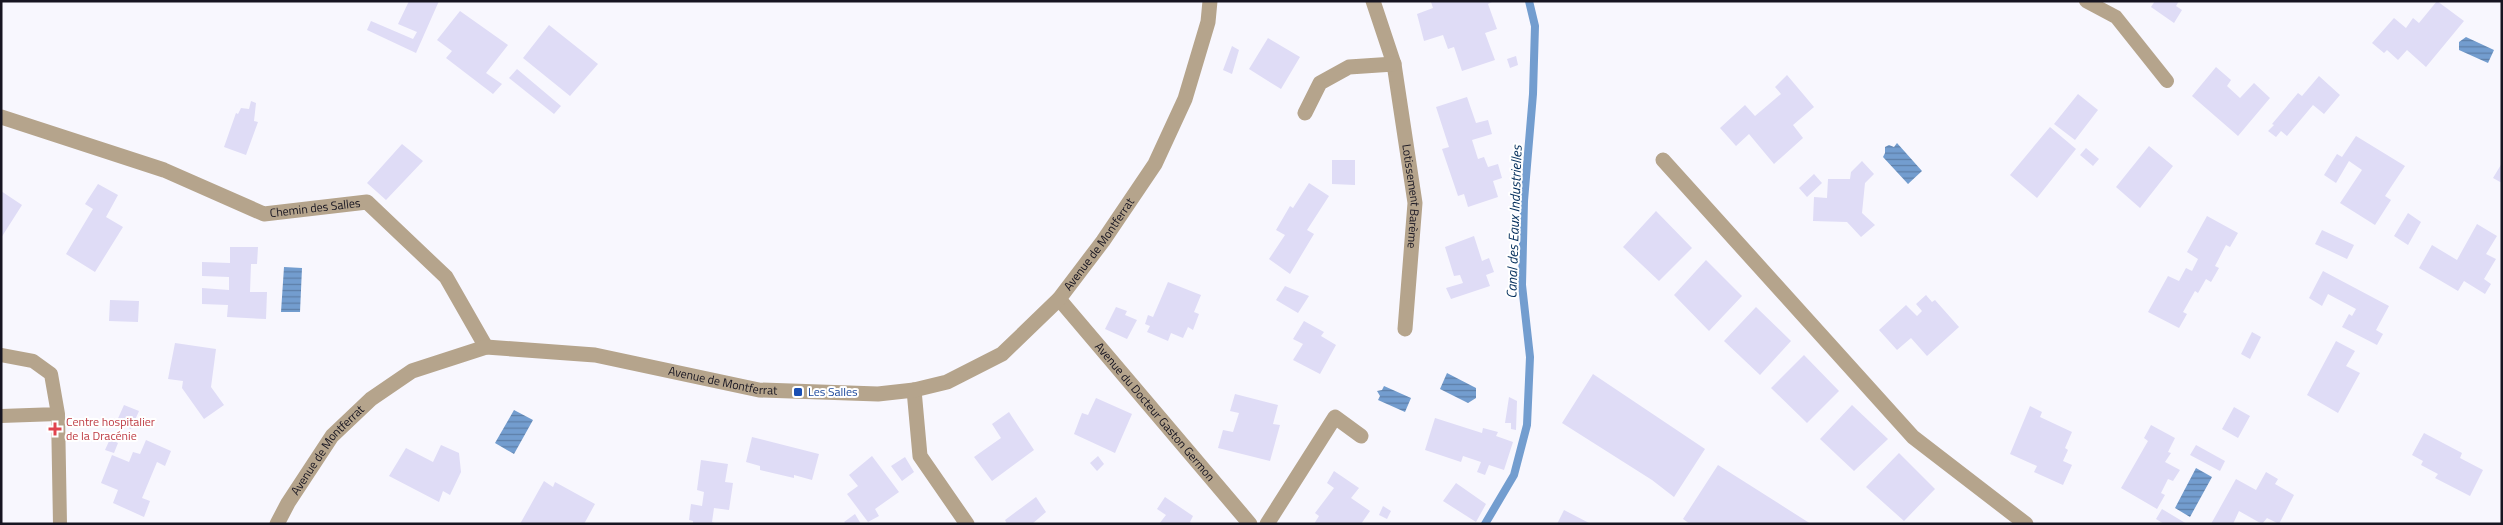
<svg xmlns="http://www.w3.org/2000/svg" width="2503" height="525" font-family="'Titillium Web',sans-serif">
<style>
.water{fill:url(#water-rules)}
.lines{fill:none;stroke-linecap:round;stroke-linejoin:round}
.stream{stroke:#739dcf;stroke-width:8}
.building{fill:#dfdcf6}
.service{stroke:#b5a48c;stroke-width:14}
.minor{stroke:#b5a48c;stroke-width:15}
.tertiary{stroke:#b5a48c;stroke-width:15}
.transit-dot{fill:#1a4fb4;stroke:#fff;stroke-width:2}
.health-dot{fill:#e0444e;stroke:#fff;stroke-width:2}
.labels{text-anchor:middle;stroke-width:4;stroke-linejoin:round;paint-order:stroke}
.street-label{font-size:12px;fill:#171521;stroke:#fff}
.transit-label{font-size:12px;fill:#164399;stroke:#fff;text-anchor:start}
.health-label{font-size:12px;fill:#be3a42;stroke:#fff;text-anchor:start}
.water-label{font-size:14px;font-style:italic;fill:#002c5a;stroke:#fff}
</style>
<defs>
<pattern id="water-rules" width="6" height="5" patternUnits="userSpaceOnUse" patternTransform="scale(1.25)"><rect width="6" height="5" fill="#739dcf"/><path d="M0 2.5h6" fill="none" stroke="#5d7fa8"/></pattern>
</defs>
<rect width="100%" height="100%" fill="#f8f7fe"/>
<path class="water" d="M2466,37l28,13 -6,13 -29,-13v-8z
M1897,143l25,28 -14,13 -25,-27 2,-4v-6l4,-2 5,2z
M284,267l18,1 -2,44h-19z
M1447,373l29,15v10l-8,5 -28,-14z
M1384,386l27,12 -6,14 -27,-12 2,-4 -3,-5 5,-1z
M514,410l19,10 -19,34 -19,-11z
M2196,468l16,9 -22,40 -15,-9z"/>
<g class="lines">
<path class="stream" d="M1485,524l29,-49 13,-50 3,-68 -8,-72 2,-84 9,-107 2,-68 -6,-25"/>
</g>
<path class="building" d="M409,1h30l-23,52 -49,-23 4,-9 42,18 4,-7 -19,-8z
M1433,1h61l-6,3 9,25 -12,4 10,27 -33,11 -8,-24 -6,2 -5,-14 -19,6 -7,-27 16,-6 -2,-6z
M2155,1h24l-3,5 6,4 -8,13 -23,-16z
M2437,1l27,20 -38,46 -19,-17 -9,10 -11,-10 -3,3 -12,-10 22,-25 12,10 7,-10 6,5z
M460,11l48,34 -22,28 16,11 -9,10 -47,-36 6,-7 -15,-11z
M549,25l49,39 -28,32 -47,-38z
M1268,38l32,19 -19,32 -32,-20z
M1232,46l7,4 -7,24 -9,-4z
M1516,56l2,9 -8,3 -3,-9z
M2216,67l15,13 -4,6 13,12 14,-15 16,15 -32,38 -46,-40z
M517,69l44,37 -7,8 -45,-36z
M1787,75l27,32 -21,18 10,13 -29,26 -25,-30 -13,12 -16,-18 25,-23 10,11 26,-22 -6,-7z
M2319,76l21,19 -16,19 -11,-9 -26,31 -6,-5 -5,6 -8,-6 6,-6 -2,-1 26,-31 4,3z
M2078,94l20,16 -23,30 -21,-16z
M1467,97l9,26 12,-3 4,14 -20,6 6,19 6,-2 4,10 10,-3 4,14 -9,3 5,16 -30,10 -4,-13 -6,2 -16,-47 7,-2 -13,-40z
M251,101l5,2 -2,18 4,1 -12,33 -22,-8 12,-34 2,1 3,-6 8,1z
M2050,127l26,22 -39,49 -27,-23z
M2356,136l49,30 -20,30 6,4 -16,25 -35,-22 22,-33 -13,-9 -13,22 -12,-8 13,-21 5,3z
M402,144l21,17 -37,39 -19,-17z
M2149,146l24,20 -33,42 -24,-21z
M2086,148l13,11 -6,7 -13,-11z
M1332,160h23v25l-23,-1z
M1862,161l12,13 -9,9 -3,30 13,12 -14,12 -14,-15 -34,-1 1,-24 13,1 1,-19h22l1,-7z
M2502,163v20l-9,-5z
M1814,174l8,9 -15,14 -8,-9z
M1309,183l20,13 -22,34 7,4 -24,40 -21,-15 16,-24 -9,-5 14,-24 3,2z
M98,184l20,11 -12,22 17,10 -28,45 -29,-18 27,-45 -8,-5z
M1,191l21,14 -21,33z
M1656,211l36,37 -33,33 -36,-34z
M2408,213l13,9 -13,23 -14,-9z
M2207,216l31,17 -8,14 -4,-2 -11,21 4,2 -8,14 -5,-3 -8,14 -3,-2 -12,21 4,2 -8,14 -31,-16 20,-36 11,5 7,-13 6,3 6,-12 -11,-7z
M2477,224l20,12 -11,18 10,5 -12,20 7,5 -6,10 -21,-13 -6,10 -39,-23 13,-23 25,15z
M2322,230l32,15 -7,14 -32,-15z
M1474,236l8,25 7,-3 5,14 -8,3 4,11 -39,13 -5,-11 17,-5 -3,-8 -6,1 -9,-29z
M230,247h28l-1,17h-6l-1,28h17l-1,27 -39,-2 1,-12 -26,-1v-16l27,2v-13l-27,-1v-14l28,1z
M1706,260l36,36 -33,35 -35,-36z
M2323,271l66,35 -13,24 7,4 -6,11 -35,-18 7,-13 3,2 4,-7 -28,-15 -6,12 -13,-8z
M1168,282l33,13 -7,17 5,2 -6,16 -5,-3 -5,11 -12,-5 -3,8 -21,-9 3,-6 -5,-2 3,-9 5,2z
M1285,286l24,10 -11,17 -22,-13z
M1926,295l6,7 3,-2 24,27 -32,29 -16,-18 -14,12 -18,-20 27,-25 11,11 5,-5 -6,-7z
M110,300l29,1 -1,21 -29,-1z
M1116,307l11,4 -2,4 12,5 -10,19 -22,-10z
M1756,307l35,34 -31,34 -36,-34z
M1304,321l20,11 -3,4 15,9 -16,29 -27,-14 10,-16 -10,-5z
M2252,332l9,5 -11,22 -9,-5z
M2336,341l19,10 -9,15 14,7 -22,40 -31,-18z
M175,343l41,6 -5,38 13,18 -20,14 -22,-31 1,-7 -15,-2z
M1804,355l35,36 -32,32 -36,-35z
M1593,374l112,75 -31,48 -22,-17 -90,-57z
M1235,394l43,11 -5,19 7,1 -10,36 -52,-13 5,-18 10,2 6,-19 -9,-2z
M1509,397l8,4 -1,29 -5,-1v-6h-6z
M1096,398l36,16 -17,39 -41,-19 8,-21 6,2z
M124,405l15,6 -8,18 -15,-6z
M1852,405l36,34 -34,32 -34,-32z
M2030,406l12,6 -2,5 32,15 -7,16 3,2 -5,11 9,4 -9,20 -29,-13 3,-6 -27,-12z
M2234,407l16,9 -12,22 -16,-9z
M1009,412l25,38 -42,31 -18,-24 27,-19 -9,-14z
M1435,418l47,15 1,-5 15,4 -2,4 17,6 -9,28 -15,-5 -4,10 -8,-3 4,-10 -18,-6 -2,6 -36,-12z
M2151,425l24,13 -7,14 3,1 -6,9 15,8 -7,11 -5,-2 -7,14 4,2 -8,14 -36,-21 27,-47 -4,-3z
M2424,433l38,20 -2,5 23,12 -13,26 -35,-18 3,-4 -17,-9 2,-4 -11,-6z
M752,437l67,17 -7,26 -18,-5v3l-34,-8v-4l-14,-4z
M110,439l8,4 -4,10 -9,-3z
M146,440l25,11 -6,15 -8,-4 -15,36 8,3 -6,16 -31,-14 5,-13 -17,-7 11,-28 17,7 4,-10 7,2z
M441,445l18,8 2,19 -11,23 -7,-4 -4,11 -50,-26 17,-28 27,14z
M2196,445l29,16 -5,10 -30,-16z
M1899,453l36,36 -31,32 -38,-34z
M872,456l27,36 -24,17 4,7 -11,6 -21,-28 11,-8 -9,-11z
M1098,456l6,8 -7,7 -7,-8z
M905,457l9,15 -12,9 -11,-15z
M701,460l27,4 -3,18 8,1 -4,27 -15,-2 -2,14 6,2h-25v-3l-4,-1 2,-16 11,2 2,-14 -7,-2z
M1718,465l93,59h-121l-7,-5z
M1334,471l25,17 -8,10 19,13 -9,13h-47l5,-8 -4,-3 19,-25 -7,-5z
M2266,472l12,7 -3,5 19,11 -15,29 -12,-6 -5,6 -23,-13 -6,13h-22l25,-45 20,11z
M544,481l9,6 2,-5 40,22 -11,20h-64z
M1456,483l30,21 -10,18 -33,-21z
M1036,497l10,15 -14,12h-25l-2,-4z
M1165,497l28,19 -3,6 3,2h-34l7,-9 -9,-6z
M1383,506l8,5 -4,8 -8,-4z
M2162,509l25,15h-23l-8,-5z
M1564,510l27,14h-34z
M855,514l6,10h-15l-2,-2z"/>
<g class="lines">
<path class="service" d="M2086,1l30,16 51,64
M1,355l32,6 18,13 7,40 2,110
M1,416l57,-2"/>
<g class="minor">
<path id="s1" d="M1373,1l21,63 21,139 -10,126"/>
<path d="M1305,113l15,-30 29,-16 45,-3"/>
<path id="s2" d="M1,117l163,53 100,44 103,-12 79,75 40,70"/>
<path d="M1663,160l250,277 113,87"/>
<path id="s3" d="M1059,299l191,225"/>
<path d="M914,390l6,66 47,68"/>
<path d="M1267,524l68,-107 26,19"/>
</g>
<path class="tertiary" id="s4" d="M277,524l11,-21 44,-67 39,-37 41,-28 74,-24 109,8 164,35 119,4 36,-4 33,-8 55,-28 57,-55 44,-58 52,-77 30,-65 23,-77 2,-21"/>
</g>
<rect class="transit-dot" x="793" y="387" width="10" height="10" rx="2.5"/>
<path class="health-dot" d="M52.5 421.5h5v5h5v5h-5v5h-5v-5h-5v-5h5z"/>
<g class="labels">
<g class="street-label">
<text dy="4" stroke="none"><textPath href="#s1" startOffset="200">Lotissement Barème</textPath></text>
<text dy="4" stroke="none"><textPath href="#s2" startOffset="332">Chemin des Salles</textPath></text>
<text dy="4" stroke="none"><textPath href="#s4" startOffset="960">Avenue de Montferrat</textPath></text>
<text dy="4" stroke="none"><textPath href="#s4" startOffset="525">Avenue de Montferrat</textPath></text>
<text dy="4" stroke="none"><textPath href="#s3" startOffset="148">Avenue du Docteur Gaston Germon</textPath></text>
<text dy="4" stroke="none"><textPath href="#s4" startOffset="90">Avenue de Montferrat</textPath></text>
</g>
<g class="transit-label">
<text x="808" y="396">Les Salles</text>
</g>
<g class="health-label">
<text x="66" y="426">Centre hospitalier<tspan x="66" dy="14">de la Dracénie</tspan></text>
</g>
<g class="water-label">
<text transform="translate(1514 222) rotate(-88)" y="5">Canal des Eaux Industrielles</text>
</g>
</g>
<rect width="2503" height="525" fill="none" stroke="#171521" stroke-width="5"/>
</svg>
